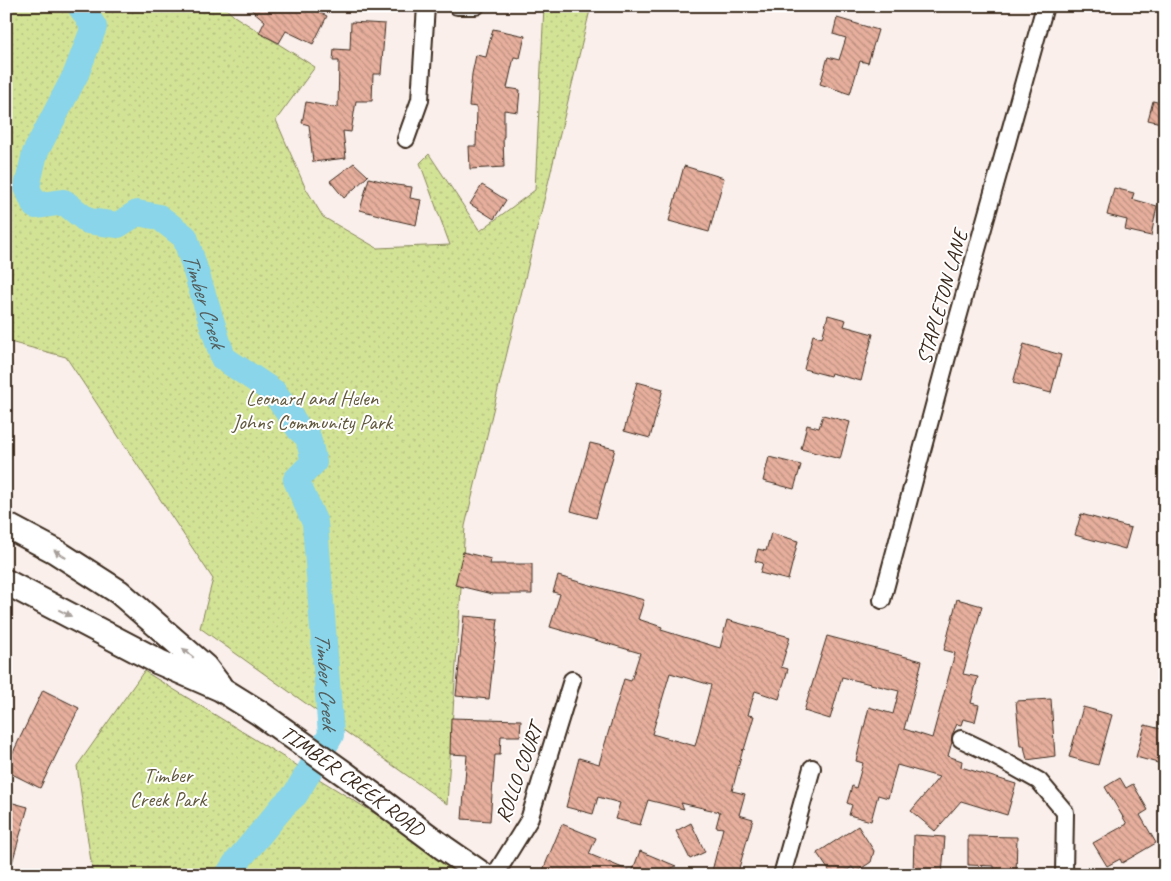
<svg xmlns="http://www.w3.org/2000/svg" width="1171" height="881" font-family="Caveat,sans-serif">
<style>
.park{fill:url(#park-dots);stroke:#87865a}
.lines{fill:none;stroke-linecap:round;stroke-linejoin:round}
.river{stroke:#8ad5ea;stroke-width:26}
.building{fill:url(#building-back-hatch);stroke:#3b2a1e;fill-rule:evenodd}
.street-casing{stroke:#3b2a1e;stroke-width:20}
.secondary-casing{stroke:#3b2a1e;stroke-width:28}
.street{stroke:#fff;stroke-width:16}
.secondary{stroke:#fff;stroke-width:24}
.oneway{fill:#a79f9a}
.labels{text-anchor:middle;stroke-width:4;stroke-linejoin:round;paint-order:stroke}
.street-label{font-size:21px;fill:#3b2a1e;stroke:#fff}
.park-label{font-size:21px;fill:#61583c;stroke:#fff}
.water-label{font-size:22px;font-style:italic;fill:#535d5b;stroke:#fff}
</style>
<defs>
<pattern id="park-dots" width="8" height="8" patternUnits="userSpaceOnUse" patternTransform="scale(1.25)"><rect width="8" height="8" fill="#d3e396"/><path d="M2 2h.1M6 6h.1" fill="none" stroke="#b6c381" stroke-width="1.8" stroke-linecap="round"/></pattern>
<pattern id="building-back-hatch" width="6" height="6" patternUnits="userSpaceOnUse" patternTransform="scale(1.25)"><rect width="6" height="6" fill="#e7af9d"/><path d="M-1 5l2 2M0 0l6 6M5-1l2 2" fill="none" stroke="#bc8f7f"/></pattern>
</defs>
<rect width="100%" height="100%" fill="#faefeb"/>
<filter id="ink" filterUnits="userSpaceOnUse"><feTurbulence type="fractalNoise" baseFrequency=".02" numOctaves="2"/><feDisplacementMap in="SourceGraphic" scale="10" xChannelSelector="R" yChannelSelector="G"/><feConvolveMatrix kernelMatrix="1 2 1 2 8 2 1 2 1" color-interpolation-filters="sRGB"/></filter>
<g filter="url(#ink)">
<path class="park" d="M6,6h217l11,10 81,51 -39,53 29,67 18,30 54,31 73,-3 -30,-82 9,-9 51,77 55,-41 9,-184h47l-126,520 -18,278 -247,-176 13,-49 -147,-222 -60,-16z
M144,671l324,200 -3,4h-372l-16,-109z"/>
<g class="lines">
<path class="river" id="s1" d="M80,6l14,21 -18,47 -41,79 -8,34 8,19 29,-4 24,19 30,4 19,-12 22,4 26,20 38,121 51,34 25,37 9,8 6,25 -18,18 19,43 16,212 -36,60 -11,10 -49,59 -7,11"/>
</g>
<path class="building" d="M247,6h60l20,10 -14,28 -27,-13 -7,12 -20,-10 6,-12z
M837,18l41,12 -10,33 -8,-2 -10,33 -30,-10 8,-27 11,3 7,-22 -13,-4z
M351,22l34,2 -4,50h-8l-1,27h-16l-5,31 -8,-1 3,27 -33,4 -4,-37 -7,-2 4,-21 32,6 1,-47h-6l1,-12 16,1z
M493,29l32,7 -5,22 -6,-1 -7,31 13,2 -2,22 -14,-2v27h-1l1,30 -34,2 -1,-23h7l1,-39 -8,-1 3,-32 4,-19 10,2z
M1153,101l12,3v20l-17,-4z
M354,163l14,13 -24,22 -14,-17z
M684,166l40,12 -15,54 -40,-11z
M369,178l27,7 16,2 -2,11 11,2 -5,25 -26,-6v-1l-30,-8z
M482,185l24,15 -12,19 -24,-15z
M1114,188l20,5 -2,6 25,7 -6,30 -26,-6 2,-10 -20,-5z
M828,315l18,5 -2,6 29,8 -12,47 -30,-8 -1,3 -26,-7 9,-34 9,3z
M1024,344l37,11 -10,38 -38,-10z
M637,382l26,7 -13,49 -26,-7z
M823,415l27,7 -10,37 -39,-10 6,-24 12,3z
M590,443l25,6 -19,69 -25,-7z
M769,457l32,8 -7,24 -31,-8z
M1081,514l50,14 -6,21 -50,-14z
M771,533l27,8 -10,39 -28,-7 3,-10 -8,-2 3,-12 8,2z
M463,552l28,7 -1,5h42v30h-40l-37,-9z
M558,576l86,24 -6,19 24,8 -1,3 59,18 7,-28 63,17 -9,30 7,2 -9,30 -24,-8 -7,24 6,1 -10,34 -1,-1 -11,42 13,3 -6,21 14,4 -16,56h-26l12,-47 -7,-1 4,-15 -39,-9 3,6 -36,-9 -8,25 -25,-6 5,-16 -22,-6 -5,17 -27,-7 13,-49 20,6 25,-85 7,2 9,-28 -90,-26 10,-33 -7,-2zM670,673l41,12 -16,61 -43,-12z
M957,599l25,7 -19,68 15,3 -7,26 8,2 -4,17 -12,-3 -2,6 -4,-1 -5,11v7l-4,14 14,5 -1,6 55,17 -9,31 -46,-14 -26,30 -24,-20 28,-34 -42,-12 -9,33 -10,-3 -7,26 -22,-6 3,-10 -5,-2 5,-17 4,2 7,-25 -7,-2 13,-54 24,7 6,-23 -57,-14 -12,42 -26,-8 23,-75 95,25 -18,68 28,9 23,-85 -11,-3z
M464,616l34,3 -9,80 -33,-3z
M43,690l36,18 -39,80 -34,-17v-4z
M1051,699l4,57 -28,4 -3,-14h-4l-4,-45z
M1083,707l29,8 -14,50 -29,-8z
M451,718l70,2 -1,16h-19l-1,19h-5l-5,66 -28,-2 5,-64 -17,-1z
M1145,725l20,5v35l-29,-8z
M1120,778l6,10 7,-4 15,26 -8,5 16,28 -34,20 -2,-4 -13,7 -14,-23 34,-19 -22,-37z
M6,801l22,6 -18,63 -4,-1z
M691,823l14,29 -15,7 -14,-28z
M562,824l34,14 -7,16 43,18 8,-21 36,15 -18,9h-117z
M858,826l16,25 -3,11 -15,10 -4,-5 -12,8h-8l-15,-22z
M914,835l31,2 -3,38h-29z
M968,836l49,1 -1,38h-22v-9l-26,-1z"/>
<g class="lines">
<defs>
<path id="street" d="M457,6h19
M406,139l14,-39 6,-94
M882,600l65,-243 98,-351
M961,739l23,11 55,31 26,31 -1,63
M495,875l34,-55 43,-140
M782,875l30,-107"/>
<g id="secondary">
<path d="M6,525l49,26 64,41 86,75 14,18"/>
<path id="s2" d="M6,582l153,80 62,27 37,23 87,62 99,74 39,27"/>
</g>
</defs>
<use href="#street" class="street-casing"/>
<use href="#secondary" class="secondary-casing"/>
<use href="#street" class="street"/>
<use href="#secondary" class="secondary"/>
</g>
<defs><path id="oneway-solid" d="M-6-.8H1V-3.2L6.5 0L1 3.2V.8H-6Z" transform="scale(1.25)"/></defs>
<g class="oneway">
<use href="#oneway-solid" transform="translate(60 554) rotate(-147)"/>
<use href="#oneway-solid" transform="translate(65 613) rotate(27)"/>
<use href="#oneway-solid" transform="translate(188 653) rotate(-140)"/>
</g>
</g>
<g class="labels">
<g class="street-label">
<text transform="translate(942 297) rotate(-74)" y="7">STAPLETON LANE</text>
<text transform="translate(519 773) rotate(-70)" y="7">ROLLO COURT</text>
<text dy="7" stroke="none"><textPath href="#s2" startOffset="401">TIMBER CREEK ROAD</textPath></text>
</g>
<g class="park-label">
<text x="312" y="405">Leonard and Helen<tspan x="312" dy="24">Johns Community Park</tspan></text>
<text x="168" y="782">Timber<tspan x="168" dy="24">Creek Park</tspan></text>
</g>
<g class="water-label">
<text dy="8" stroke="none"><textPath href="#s1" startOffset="454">Timber Creek</textPath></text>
<text dy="8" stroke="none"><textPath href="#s1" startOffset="889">Timber Creek</textPath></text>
</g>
</g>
<rect width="1171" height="881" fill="none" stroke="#fff" stroke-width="25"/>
<rect x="12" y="12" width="1146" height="856" fill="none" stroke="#3b2a1e" stroke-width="2" filter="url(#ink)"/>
</svg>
